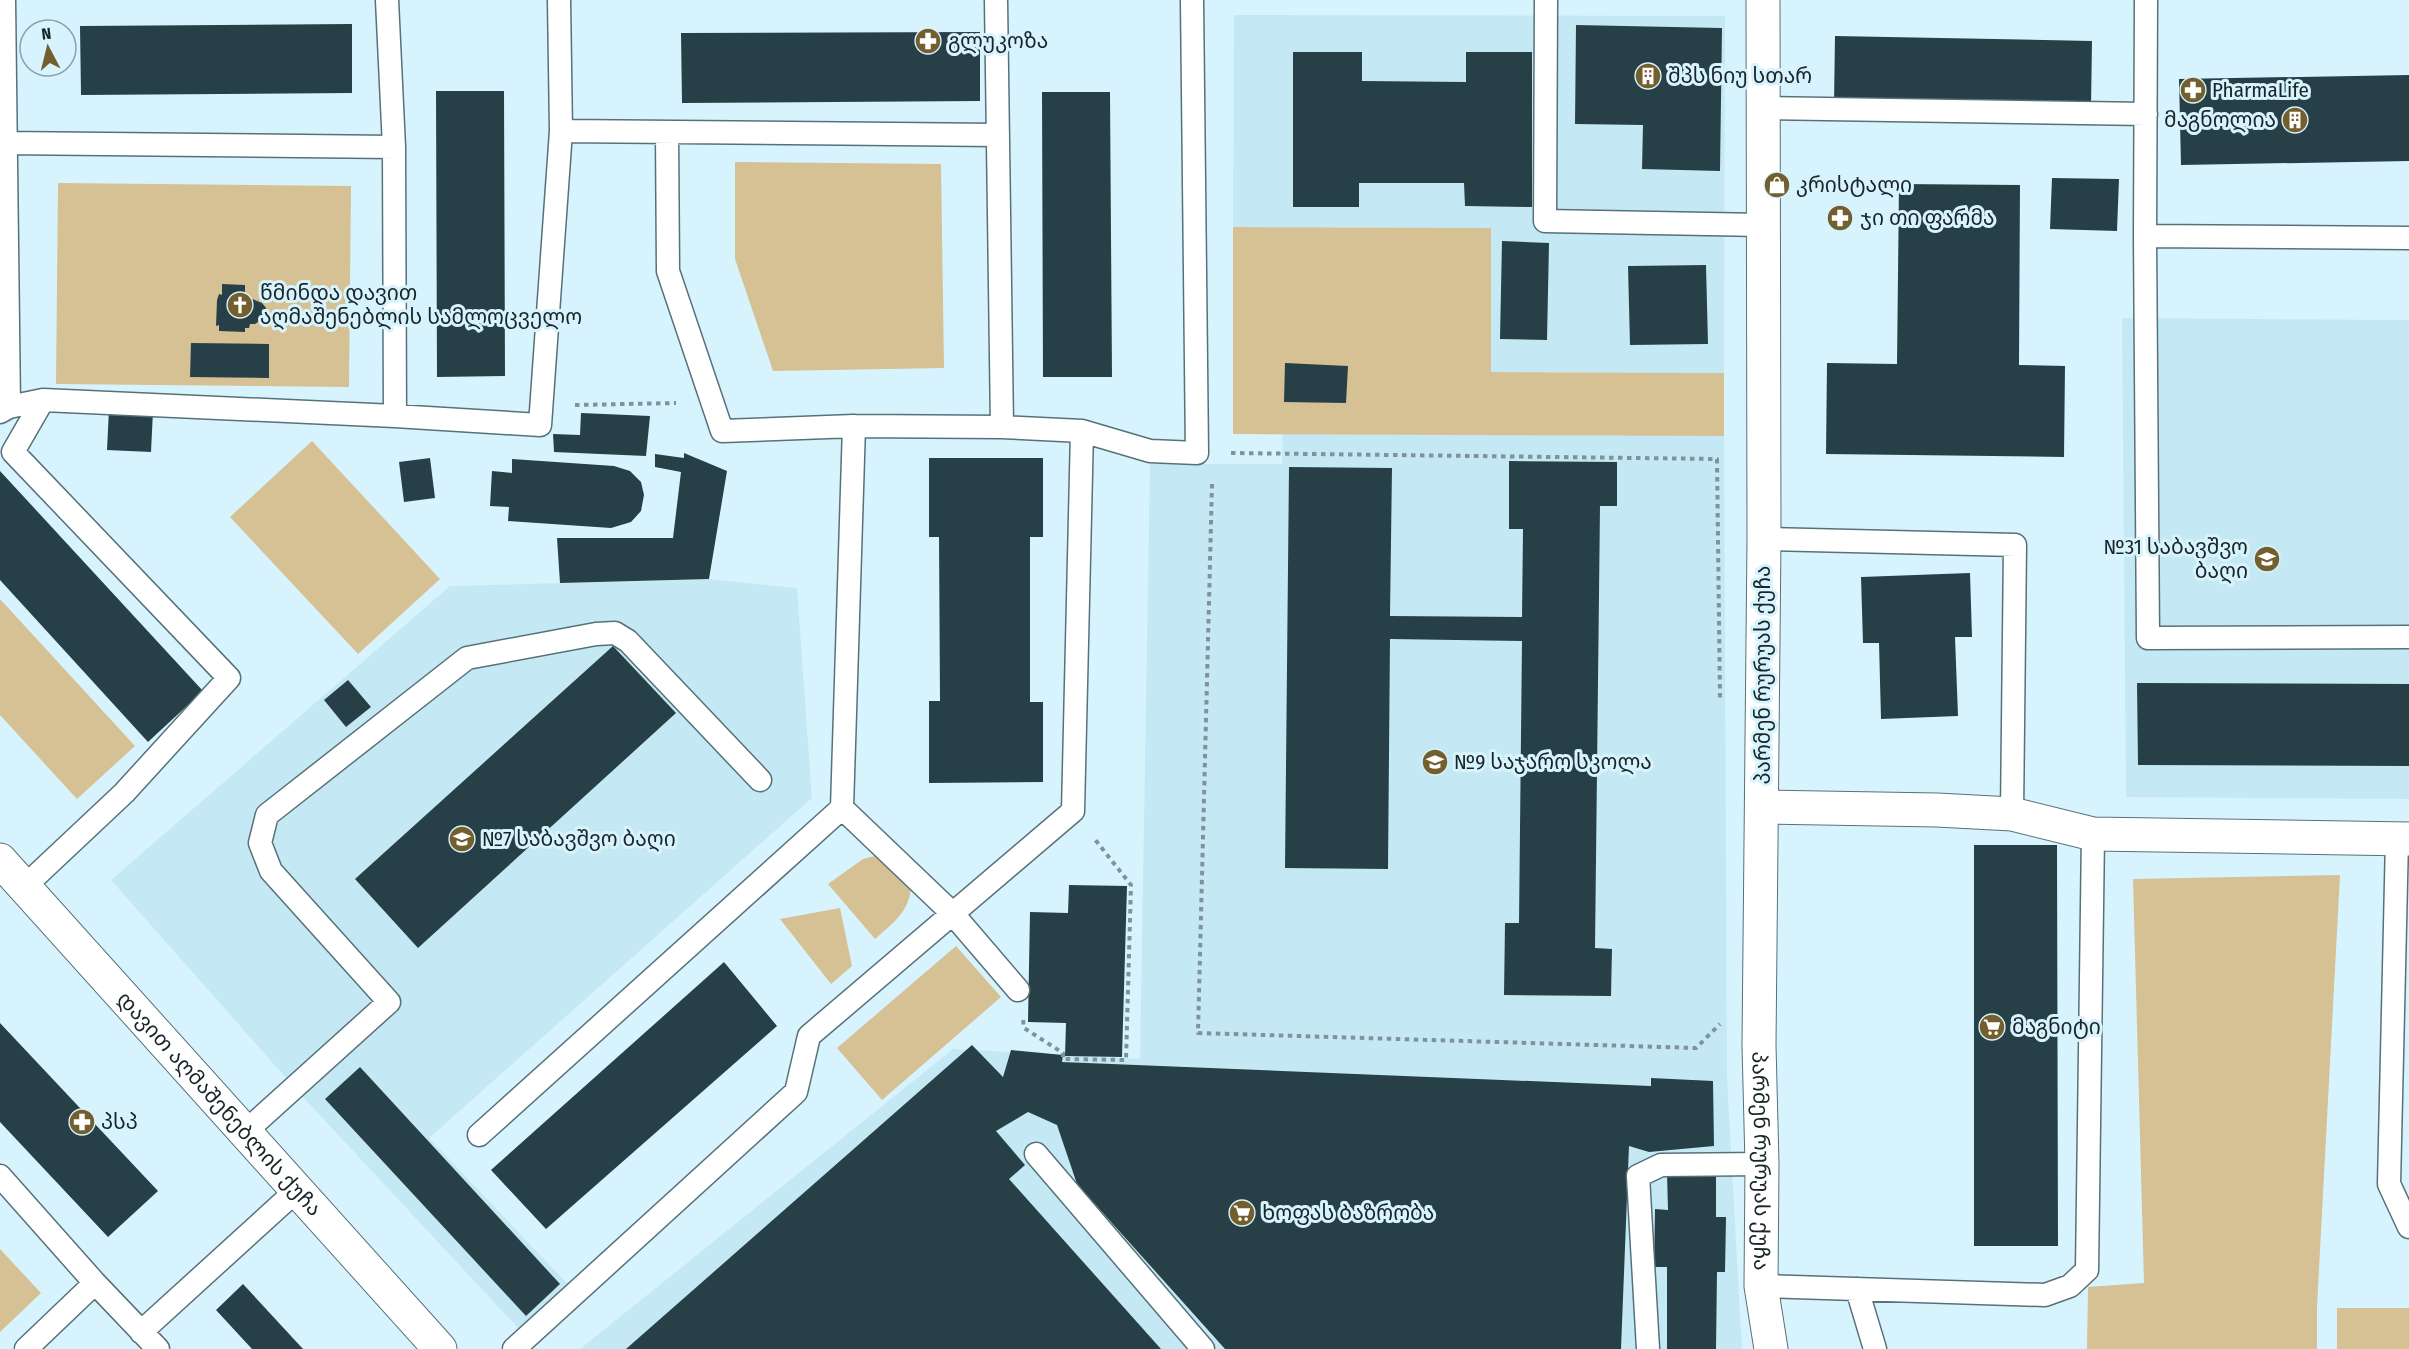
<svg xmlns="http://www.w3.org/2000/svg" width="2409" height="1349" font-family="'Fira Sans Condensed','Noto Sans Georgian',sans-serif">
<style>
.built{fill:#c4e9f5}
.green{fill:#d5c194}
.building{fill:#274047}
.lines{fill:none;stroke-linecap:round;stroke-linejoin:round}
.service-casing{stroke:#577179;stroke-width:25}
.minor-casing{stroke:#577179;stroke-width:35}
.tertiary-casing{stroke:#577179;stroke-width:35}
.path{stroke:#7f939a;stroke-width:4;stroke-dasharray:4.5 4.5;stroke-linecap:butt}
.service{stroke:#fff;stroke-width:22}
.minor{stroke:#fff;stroke-width:33}
.tertiary{stroke:#fff;stroke-width:33}
.labels{text-anchor:middle;stroke-width:6;stroke-linejoin:round;paint-order:stroke}
.poi-label{font-size:21px;fill:#1a2528;stroke:#d7f4fe;text-anchor:start}
.street-label{font-size:21px;fill:#1a2528;stroke:#d7f4fe}
</style>
<rect width="100%" height="100%" fill="#d7f4fe"/>
<path class="built" d="M1234,15l491,1 -1,357 -233,-1v-144l-258,-1z
M2122,318l287,2v479l-283,-2z
M1283,434l441,2 3,641 15,272h-1162l373,-300 187,10 10,-595h132z
M709,579l88,9 15,210 -383,340 151,159 -48,46 -231,-248 -190,-215 339,-294z"/>
<path class="green" d="M735,162l206,2 3,204 -171,3 -38,-112z
M58,183l293,3 -2,201 -293,-3z
M1233,227l258,1v144l233,1v63l-491,-2z
M312,441l128,138 -82,75 -128,-137z
M0,599l135,147 -58,53 -77,-84z
M875,856l13,2 23,31c-3,24 -19,35 -36,50l-47,-55 35,-25z
M2340,875l-23,432v42h-230l1,-62 56,-4 -11,-404z
M840,908l12,58 -21,18 -51,-65z
M956,946l45,51 -119,103 -45,-52z
M0,1249l41,44 -41,39z
M2337,1308h72v41h-72z"/>
<path class="building" d="M352,24v69l-271,2 -1,-69z
M1576,25l146,3 -2,143 -78,-2 1,-44 -68,-1z
M980,32v69l-298,2 -1,-70z
M1835,36l257,5 -1,66 -257,-4z
M1293,52h69v29l104,1v-30h66v155l-67,-1 -1,-23h-105v24h-66z
M2409,75v86l-228,4 -2,-86z
M436,91h68l1,285 -68,1z
M1042,92h68l2,285h-69z
M2052,178l67,1 -2,52 -67,-2z
M1899,184l121,1 -1,180 46,1 -1,91 -238,-3 1,-91 70,1z
M1502,241l47,2 -2,97 -47,-1z
M1706,265l2,79 -78,1 -2,-79z
M222,284l23,1v11l17,7 4,5 -2,10 -9,6h-5l-1,4h-4v4l-26,-1v-6l-3,1 1,-26 2,-6 3,1z
M191,343l78,1v34l-79,-1z
M1285,363l63,3 -2,37 -62,-1z
M109,409l44,2 -2,41 -44,-2z
M581,413l69,3 -4,40 -92,-4 -1,-18 27,1z
M684,453l43,18 -18,108 -149,4 -3,-45h116l8,-66 -26,-5v-13l29,4z
M430,458l5,40 -31,4 -5,-40z
M929,458h114v79h-13v165h13v80l-114,1v-82h11l-1,-164h-10z
M512,459l102,7 16,5 11,11 3,13 -3,16 -10,11 -20,6 -103,-7 1,-14 -19,-1 2,-35 20,2z
M1509,461l108,1v44h-17l-5,442 17,1 -1,47 -107,-1 1,-72h14l3,-282 -132,-2 -2,230 -103,-1 4,-401 103,1 -2,148 132,1 1,-88h-14z
M0,471l203,220 -55,51 -148,-162z
M1970,573l2,64h-17l3,79 -77,3 -2,-76h-16l-2,-66z
M613,646l63,67 -258,235 -63,-69z
M348,680l23,27 -25,20 -22,-27z
M2137,683l272,1v82l-271,-1z
M1974,845h83l1,401h-84z
M1069,885l58,1 -5,171 -57,-1 1,-33 -38,-1 2,-110 38,1z
M724,962l53,64 -231,203 -55,-59z
M0,1023l158,168 -50,46 -108,-115z
M972,1045l31,32 8,-27 52,5 -1,7 589,24v-8l62,3 1,65 -65,6 -20,-6 -8,203h-396l-148,-165 -20,-59 -29,-13 -32,19 29,34 -16,14 152,170h-535z
M360,1067l200,217 -34,32 -201,-217z
M1716,1173v44h10l-1,55h-8l-1,77h-49v-82h-13l1,-58 13,1 -1,-36z
M243,1284l60,65h-51l-36,-39z"/>
<g class="lines">
<defs>
<path id="service" d="M4,0l5,407
M387,0l7,147 1,269
M996,0l6,427
M1546,0l-1,221 217,4
M2146,0l-1,236 264,2
M1763,108l383,6
M561,131l437,4
M667,132l1,139 54,160 132,-5 148,1 80,4 68,20 47,2 -5,-453
M4,143l390,4
M2145,236l3,402 261,-1
M0,412l9,-5 34,-7 352,16 145,9 21,-294 -2,-131
M1764,539l251,6 -3,269
M842,808l110,105 66,77
M2397,839l-8,345 20,43
M24,887l100,-94 105,-115 -216,-226 30,-52
M245,1132l144,-130 -118,-131 -11,-28 7,-28 200,-157 129,-24 19,-1 13,8 132,139
M479,1135l363,-327 12,-382
M1036,1154l167,195
M0,1176l95,107 63,66
M1761,1286l284,9 25,-9 17,-16 6,-436
M1857,1289l18,60
M141,1332l156,-142
M26,1349l69,-66
M514,1349l282,-257 13,-56 264,-225 9,-380
M1648,1349l-10,-173 23,-11 101,-1"/>
<g id="minor">
<path id="s1" d="M1763,0l1,539 -5,506 3,119 -1,122 10,63"/>
<path d="M1762,807l175,3 75,4 81,20 316,5"/>
</g>
<g id="tertiary">
<path id="s2" d="M0,860l440,489"/>
</g>
</defs>
<use href="#service" class="service-casing"/>
<use href="#minor" class="minor-casing"/>
<use href="#tertiary" class="tertiary-casing"/>
<path class="path" d="M575,405l101,-2
M1231,453l486,6 3,241
M1212,484l-14,549 498,15 24,-24
M1023,1020l1,8 39,25v6l63,1 5,-175 -38,-48"/>
<use href="#service" class="service"/>
<use href="#minor" class="minor"/>
<use href="#tertiary" class="tertiary"/>
</g>
<defs>
<symbol id="pharmacy-disc" viewBox="-11 -11 22 22"><circle r="9.5" fill="#735e2e" stroke="#d7f4fe"/><path d="M-2-6h4v4h4v4h-4v4h-4v-4h-4v-4h4Z" fill="#fff"/></symbol>
<symbol id="building-disc" viewBox="-11 -11 22 22"><circle r="9.5" fill="#735e2e" stroke="#d7f4fe"/><path d="M-4-6H4V6H1V3H-1V6H-4ZM-2.5-4.3h1.7v1.8h-1.7ZM.8-4.3h1.7v1.8H.8ZM-2.5-1h1.7V.8h-1.7ZM.8-1h1.7V.8H.8Z" fill="#fff"/></symbol>
<symbol id="shop-disc" viewBox="-11 -11 22 22"><circle r="9.5" fill="#735e2e" stroke="#d7f4fe"/><path d="M-5-2.5h2.3a2.7 3.5 0 0 1 5.4 0H5L5.5 6h-11ZM-1.5-2.5h3a1.5 2.3 0 0 0-3 0Z" fill="#fff"/></symbol>
<symbol id="church-disc" viewBox="-11 -11 22 22"><circle r="9.5" fill="#735e2e" stroke="#d7f4fe"/><path d="M-1.2-6h2.4v3.5h3.3v2.4h-3.3V6h-2.4V-.1h-3.3v-2.4h3.3Z" fill="#fff"/></symbol>
<symbol id="school-disc" viewBox="-11 -11 22 22"><circle r="9.5" fill="#735e2e" stroke="#d7f4fe"/><path d="M0-5L7-2L0 1L-7-2ZM-4 1L0 2.5L4 1V4Q0 6-4 4Z" fill="#fff"/></symbol>
<symbol id="supermarket-disc" viewBox="-11 -11 22 22"><circle r="9.5" fill="#735e2e" stroke="#d7f4fe"/><path d="M-6-5.5h2.5l.6 2H6L4.5 2H-2.5L-4.4-4H-6ZM-1.5 3.2a1.3 1.3 0 1 0 .1 0ZM3 3.2a1.3 1.3 0 1 0 .1 0Z" fill="#fff"/></symbol>
</defs>
<g fill-rule="evenodd">
<use href="#pharmacy-disc" x="913" y="26" width="30" height="30"/>
<use href="#building-disc" x="1633" y="61" width="30" height="30"/>
<use href="#pharmacy-disc" x="2178" y="75" width="30" height="30"/>
<use href="#building-disc" x="2280" y="105" width="30" height="30"/>
<use href="#shop-disc" x="1762" y="170" width="30" height="30"/>
<use href="#pharmacy-disc" x="1825" y="203" width="30" height="30"/>
<use href="#church-disc" x="225" y="290" width="30" height="30"/>
<use href="#school-disc" x="2252" y="544" width="30" height="30"/>
<use href="#school-disc" x="1420" y="747" width="30" height="30"/>
<use href="#school-disc" x="447" y="824" width="30" height="30"/>
<use href="#supermarket-disc" x="1977" y="1012" width="30" height="30"/>
<use href="#pharmacy-disc" x="67" y="1107" width="30" height="30"/>
<use href="#supermarket-disc" x="1227" y="1198" width="30" height="30"/>
</g>
<g class="labels">
<g class="poi-label">
<text x="948" y="48">გლუკოზა</text>
<text x="1668" y="83">შპს ნიუ სთარ</text>
<text x="2212" y="97">PharmaLife</text>
<text x="2276" y="127" text-anchor="end">მაგნოლია</text>
<text x="1796" y="192">კრისტალი</text>
<text x="1860" y="225">ჯი თი ფარმა</text>
<text x="260" y="300">წმინდა დავით<tspan x="260" dy="24">აღმაშენებლის სამლოცველო</tspan></text>
<text x="2248" y="554" text-anchor="end">№31 საბავშვო<tspan x="2248" dy="24">ბაღი</tspan></text>
<text x="1454" y="769">№9 საჯარო სკოლა</text>
<text x="482" y="846">№7 საბავშვო ბაღი</text>
<text x="2012" y="1034">მაგნიტი</text>
<text x="101" y="1129">პსპ</text>
<text x="1262" y="1220">Ხოფას Ბაზრობა</text>
</g>
<g class="street-label">
<text transform="translate(1763 675) rotate(-90)" y="7">პარმენ რურუას ქუჩა</text>
<text dy="7" stroke="none"><textPath href="#s2" startOffset="328">დავით აღმაშენებლის ქუჩა</textPath></text>
<text dy="7" stroke="none"><textPath href="#s1" startOffset="1161">პარმენ რურუას ქუჩა</textPath></text>
</g>
</g>
<g transform="translate(48 48) rotate(353)"><circle r="28" fill="#d7f4fe" stroke="#8ba1a8" stroke-width="1.5"/>
<path d="M0-4.5L10 22L0 15L-10 22Z" fill="#735e2e"/>
<text y="-9" font-size="16" font-weight="bold" text-anchor="middle" fill="#1a2528">N</text>
</g>
</svg>
